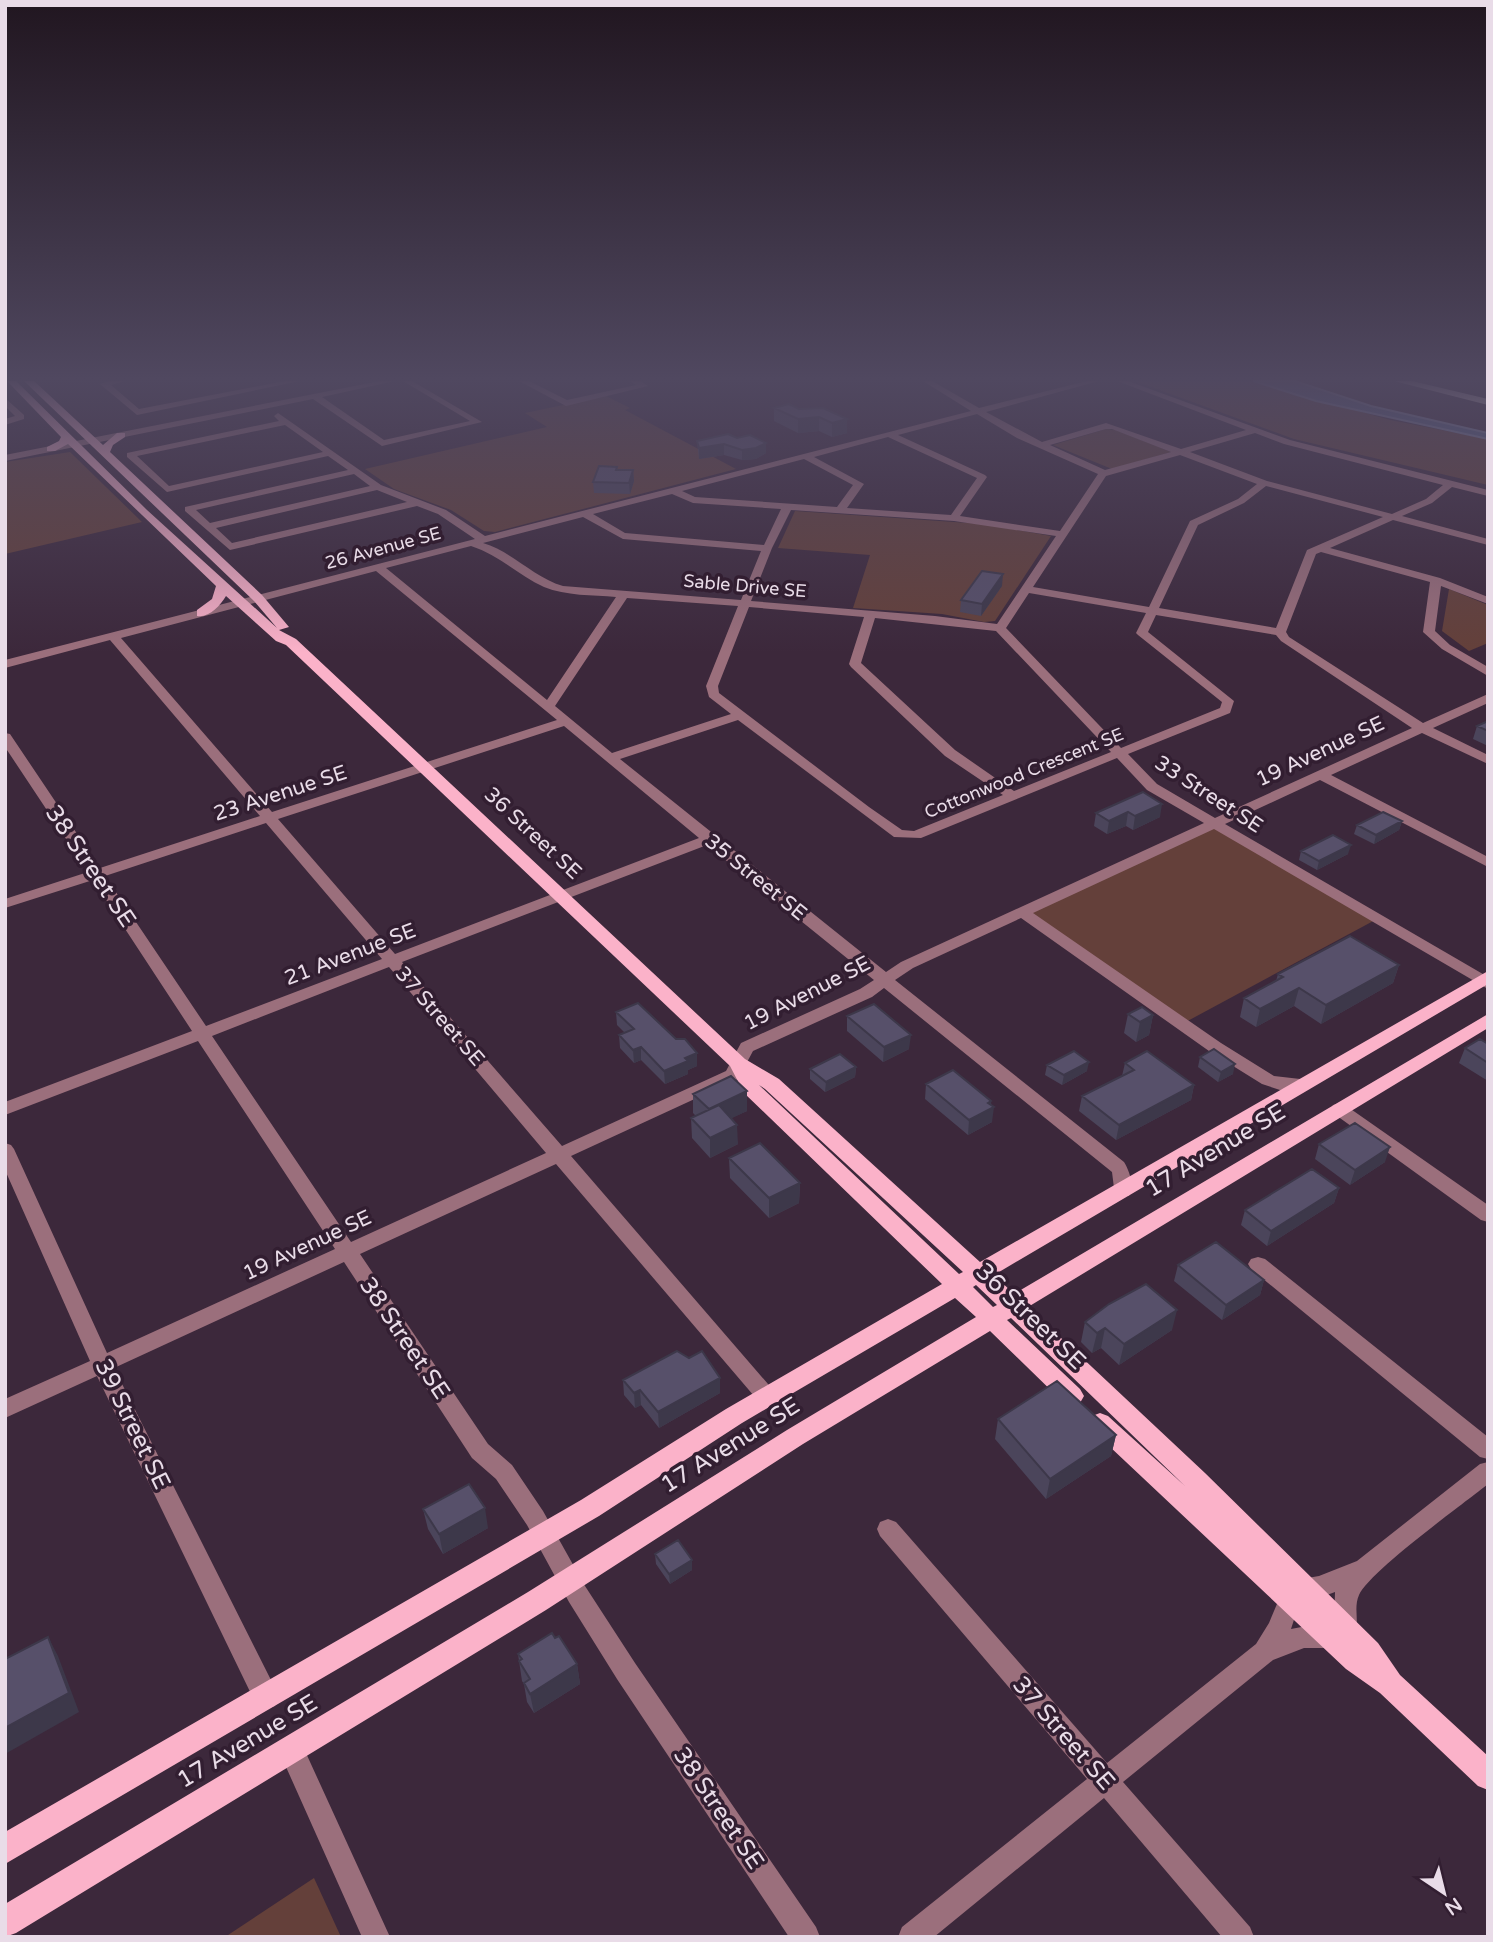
<svg xmlns="http://www.w3.org/2000/svg" width="1493" height="1942" font-family="'Varela Round',sans-serif">
<style>
.green{fill:#64403a}
.water{fill:#566792;stroke:#828aac;stroke-width:2}
.lines{fill:none;stroke-linecap:round;stroke-linejoin:round}
.minor{fill:#9b6f7c;fill-rule:evenodd}
.major{fill:#fbb2c9;fill-rule:evenodd}
.highway{fill:#f9e2e8;fill-rule:evenodd}
.wall{fill:#4b455b}
.shaded-wall{fill:#3d384a}
.building{fill:#57506a;stroke:#3d384a;stroke-width:2}
.labels{text-anchor:middle;stroke-width:7;stroke-linejoin:round;paint-order:stroke}
.far-street-label{font-size:18px;fill:#e9dce8;stroke:#321e31}
.street-label{font-size:21px;fill:#e9dce8;stroke:#321e31}
.near-street-label{font-size:24px;fill:#e9dce8;stroke:#321e31}
</style>
<rect width="100%" height="100%" fill="#3c283b"/>
<path class="green" d="M1135,381h117l138,39 98,19v46l-194,-46z
M606,396l24,12 -5,2 111,59 -241,63 -11,-1 -33,-21 -57,-21 -29,-20 182,-42 -22,-14z
M1106,429l10,1 55,22 -59,17 -59,-24z
M70,452l72,70 -137,32v-92z
M795,511l188,13 68,12 -56,85 -11,1 -42,-8 -89,-6 17,-53 -92,-7z
M1449,589l39,16v38l-19,8 -27,-20z
M1213,824l164,95 -195,105 -160,-112z
M314,1878l27,59h-116z"/>
<path class="water" d="M1253,381h42l76,25 117,27v6l-172,-38z"/>
<g class="lines">
<path class="minor" d="M109,381h16l-14,4 28,24 146,-28h15l-163,34 -37,-31z
M380,381h15l-73,16 62,43 86,-19 -67,-40h9l70,41 -100,24 -69,-47 -308,62v-6z
M519,381h10l38,19 69,-15 -6,-4h10l8,5 -82,20z
M923,381h9l47,27 108,-27h12l-113,31 56,30 64,-19 75,26 65,-19 -129,-49h11l162,59 198,50v6l-36,-9 -20,16 -30,13 86,23v6l-95,-25 -63,28 110,30 48,19v7l-47,-18 -6,45 15,14 38,22v9l-46,-27 -19,-17 7,-50 -109,-30 -5,2 -30,78 3,5 134,86 65,-29v9l-55,25 55,27v9l-66,-31 -91,42 157,82v10l-168,-87 -95,44 263,153v12l-274,-160 -181,84 188,130 53,33 35,4 3,4 -3,4 -29,2 -18,-6 -53,-33 -188,-133 -108,50 -18,12 229,182c6,10 10,23 5,34h-14l-3,-24 -228,-184 -12,9 -119,54 -15,28 -167,77 203,235 4,6 -4,6 -7,3 -7,-3 -204,-239 -196,90 128,190 24,21 31,46 42,75 50,77 181,264 4,10h-31l-172,-258 -48,-77 -42,-77 -31,-46 -24,-21 -128,-196 -230,106 161,320 3,9 -3,9 -9,3 -9,-3 -160,-330 -92,42v-19l85,-38 -85,-191v-27l6,2 3,4 93,204 228,-104 -137,-208 -193,74v-13l187,-71 -99,-151 -88,28v-9l83,-27 -83,-125v-14l5,1 90,134 160,-52 -150,-176 -105,28v-8l470,-121 -37,-25 -21,-8 -187,44 -45,-39v-4l163,-37 -20,-14 -161,36 -40,-35v-4l152,-32 -5,-5 4,-3 103,72 65,25 39,26 486,-125zM977,414l40,24 81,36 -38,57 -100,-15 27,-39 -2,-2 -87,-40zM285,425l38,27 -154,34 -32,-30zM1106,429h6l59,23 -66,18 -55,-25zM1255,433l29,11 159,41 -17,14 -34,15 -125,-33 -77,-29zM888,437l89,41 -26,37 -104,-7 17,-24 -50,-27zM1180,455l77,29 -19,15 -48,22 -41,86 -116,-20 73,-111zM804,459l49,26 -16,22 -142,-10 -13,-6zM354,474l16,12 -160,37 -14,-13zM1266,486l117,31 -76,33 -31,78 -117,-20 39,-83 46,-22zM377,490l30,12 -175,41 -16,-15zM672,494l21,9 88,6 -17,36 -139,-12 -32,-19zM791,510l163,11 102,15 -59,88 -62,-8 -184,-15 21,-53zM583,517l40,22 138,12 -20,49 -178,-14c-30,-9 -50,-34 -80,-43zM471,546c28,9 47,29 73,41 22,9 49,8 72,10l-69,103 -161,-132zM376,571l181,149 -285,92 -151,-174zM1029,593l117,20 -10,20 2,2 84,67 -2,6 -99,40 -115,-120zM627,598l111,8 -32,80 3,11 22,17 -119,39 -57,-47zM749,607l115,10 -15,47 2,3 94,89 58,39 -89,36 -12,-1 -33,-23 -150,-114 -1,-7zM1156,615l120,20 5,6 131,87 -197,90 -58,-34 -29,-30 102,-41 4,-12 -86,-69zM875,618l121,13 115,121 -97,39 -59,-41 -94,-87zM738,720l156,117 27,1 196,-80 30,32 57,33 -303,139 -15,10 -266,-213zM564,726l135,112 -304,116 -117,-135zM266,823l116,136 -176,67 -101,-150zM707,845l167,135 -14,9 -119,54 -15,28 -164,75 -160,-184zM389,967l157,186 -195,89 -139,-206z
M5,398l19,17v4l-19,6v-6l10,-3 -10,-10z
M1339,1103l6,2 143,100v17l-7,-2 -148,-107 -3,-4 3,-4z
M1258,1257l7,2 223,178v22l-8,-2 -229,-188 -3,-5 3,-5z
M1488,1462v22c-26,21 -118,87 -129,111 -6,13 1,29 -4,43l-9,3 -5,-2 -2,6 -9,3h-26l-31,12 -150,122 127,145 4,10h-32l-118,-139 -170,139h-36l4,-10 185,-148 -207,-243 -3,-7 3,-7 8,-3 8,3 211,241 149,-119 13,-21 13,-31 11,-2 3,-10 23,-4 38,-15 123,-97zM1335,1592l-1,35 -22,-2 -21,4 10,-31h18z
M291,1736l9,4 90,197h-28l-84,-188 4,-9z"/>
<path class="major" d="M7,381h9l131,129 130,118 -23,-27 -230,-220h10l69,64 14,-12h8v4l-12,8 -3,7 152,143 27,32 -10,3 17,9 449,420 34,20 201,183 508,-291v13l-494,291 20,19 474,-280v14l-460,279 177,166 173,170 22,32 88,81v34l-10,-4 -98,-93 -34,-24 -254,-239 -4,-7 4,-7 8,-3 8,3 77,70 -174,-168 -4,2 73,69 4,7 -4,7 -8,3 -8,-3 -74,-72 -187,113 -257,166 -530,323 -11,4v-33l523,-312 259,-162 189,-113 -21,-19 -213,125 -143,93 -594,348v-32l576,-332 145,-91 216,-125 -198,-191 -14,-27 -444,-421 -10,-4 -50,-45c-6,10 -17,22 -29,20v-6l15,-11 4,-13 -148,-142 -13,7h-8v-4l12,-6 2,-4zM759,1085l6,4 198,183 -4,2zM976,1285l21,20 -4,2 -20,-20z"/>
<path class="highway" d="M1394,381h18l76,18v6z"/>
</g>
<path class="wall" d="M774,408l25,1 24,-1 24,25 -15,4 -13,-6 -21,2 -24,-12z
M728,434l38,19 -10,6 -14,1 -18,-5 -25,4 -2,-18z
M617,470h16l1,11 -4,13 -36,-1 -1,-11z
M1002,586l-21,30 -21,-4 1,-12z
M1488,721v25l-15,-7 4,-13z
M1143,792l17,25 -27,13 -7,-4 -19,8 -13,-8 2,-13z
M1402,821l-3,9 -25,14 -20,-10 3,-9z
M1301,851l47,3 -31,16 -18,-10z
M1399,965l-6,18 -72,41 -27,-18 -38,21 -16,-10 4,-19 32,-17 2,-7z
M616,1012l81,54 -9,4v4l-23,10 -24,-24 -7,3 -14,-15 -1,-13 6,-2 -8,-8z
M1128,1014l25,1 -4,20 -13,7 -12,-9z
M847,1016l62,33 -26,13 -36,-31z
M1488,1044v37l-29,-18 6,-15z
M1200,1057l33,17 -15,8 -20,-15z
M1125,1063l69,22 -3,15 -75,40 -37,-29 3,-15 40,-20z
M1047,1065l40,6 -25,14 -17,-10z
M856,1067l-1,10 -30,15 -15,-13v-10z
M926,1084l65,17 1,21 -24,13 -43,-36z
M693,1094l54,17 -16,7 7,26 -28,14 -18,-20 -1,-20 5,-2 -3,-3z
M1319,1144l66,18 -35,23 -35,-26z
M729,1158l71,25 -1,20 -30,15 -39,-40z
M1339,1188l-5,15 -67,43 -26,-21 4,-15z
M1178,1265l86,15 -4,15 -38,25 -48,-39z
M1085,1322l87,8 -53,35 -18,-17 -9,5 -11,-11z
M623,1380l97,13 -61,35 -18,-23 -6,3 -11,-13z
M998,1419l118,16 -5,21 -65,43 -51,-60z
M423,1509l65,19 -45,26 -15,-25z
M655,1554l37,16 -22,14 -14,-20z
M555,1638l22,26 3,20 -46,29 -7,-11 -3,-18 -2,-3 -4,-27z"/>
<path class="shaded-wall" d="M819,417v14l-21,2v-14z
M847,419v14l-15,4v-14z
M766,443v10l-10,6 -14,1v-10z
M724,444v11l-25,4v-11z
M633,470l1,11 -4,13 -1,-11z
M1003,574l-1,12 -21,30 1,-12z
M1162,804l-2,13 -27,13 2,-14z
M1128,812l-2,14 -19,8 2,-13z
M1402,821l-3,9 -25,14 2,-9z
M1351,845l-3,9 -31,16 2,-9z
M1399,965l-6,18 -72,41 5,-19z
M1299,988l-5,18 -38,21 4,-18z
M1153,1015l-4,20 -13,7 4,-20z
M911,1035l-2,14 -26,13 1,-15z
M641,1047v13l-7,3 -1,-13z
M697,1053v13l-9,4v4l-23,10 -1,-13 21,-13z
M1089,1062l-2,9 -25,14 2,-10z
M1235,1064l-2,10 -15,8 3,-10z
M856,1067l-1,10 -30,15 1,-10z
M1194,1085l-3,15 -75,40 3,-15z
M747,1091v20l-38,18v-20z
M991,1101l-1,8 4,-2 -2,15 -24,13 1,-15z
M737,1125l1,19 -28,14v-20z
M1390,1147l-5,15 -35,23 5,-15z
M800,1183l-1,20 -30,15v-20z
M1339,1188l-5,15 -67,43 4,-15z
M1264,1280l-4,15 -38,25 4,-15z
M1177,1310l-5,20 -53,35 5,-21z
M1105,1328l-4,20 -9,5 5,-20z
M720,1378v15l-61,35 -1,-16z
M640,1390l1,15 -6,3 -1,-15z
M1116,1435l-5,21 -65,43 4,-20z
M485,1508l3,20 -45,26 -4,-20z
M692,1560v10l-22,14 -1,-10z
M48,1637l10,19 21,56 -74,42v-26z
M577,1664l3,20 -46,29 -4,-19z"/>
<path class="building" d="M789,404l10,5 24,-1 24,11 -15,4 -13,-6 -21,2 -24,-11z
M728,434l9,4 13,-3 16,8 -10,5 -14,2 -18,-6 -25,4 -2,-7z
M599,466l18,1 -1,3h17l-4,13 -36,-1z
M982,571l21,3 -21,30 -21,-4z
M1488,721v10l-11,-5z
M1143,792l19,12 -27,12 -7,-4 -19,9 -13,-8z
M1383,812l19,9 -26,14 -19,-10z
M1333,835l18,10 -32,16 -18,-10z
M1350,936l49,29 -73,40 -27,-17 -39,21 -16,-11 39,-21 -5,-3z
M638,1003l38,36h9l12,14 -12,5 3,3 -24,10 -23,-24 -8,3 -14,-15 15,-6 -18,-17z
M874,1004l37,31 -27,12 -37,-31z
M1142,1007l11,8 -13,7 -12,-8z
M1480,1039l8,5v19l-23,-15z
M1214,1049l21,15 -14,8 -21,-15z
M1074,1051l15,11 -25,13 -17,-10z
M1147,1051l47,34 -75,40 -37,-29 52,-26 -9,-7z
M840,1054l16,13 -30,15 -16,-13z
M953,1070l38,31 -3,2 6,4 -25,13 -43,-36z
M731,1076l16,15 -38,18 -16,-15z
M719,1105l18,20 -27,13 -19,-20z
M1355,1123l35,24 -35,23 -36,-26z
M760,1143l40,40 -31,15 -40,-40z
M1312,1169l27,19 -68,43 -26,-21z
M1216,1242l48,38 -38,25 -48,-40z
M1146,1284l31,26 -53,34 -19,-16 -8,5 -12,-11 24,-18z
M677,1351l12,7 13,-7 18,27 -62,34 -18,-22 -6,3 -11,-13z
M1057,1381l59,54 -66,44 -52,-60z
M469,1484l16,24 -46,26 -16,-25z
M678,1540l14,20 -23,14 -14,-20z
M552,1633l3,5 4,-2 18,28 -47,30 -6,-11 6,-4 -11,-18 3,-2 -4,-5z
M48,1637l21,56 -64,35v-69z"/>
<linearGradient id="sky" x2="0" y2="1"><stop stop-color="#211620"/><stop offset="0.58" stop-color="#504860"/><stop offset="1" stop-color="#504860" stop-opacity="0"/></linearGradient>
<rect width="1493" height="653" fill="url(#sky)"/>
<g class="labels">
<g class="far-street-label">
<text transform="translate(383 548) rotate(-15)" y="6">26 Avenue SE</text>
<text transform="translate(745 586) rotate(5)" y="6">Sable Drive SE</text>
<text transform="translate(1024 773) rotate(-22)" y="6">Cottonwood Crescent SE</text>
</g>
<g class="street-label">
<text transform="translate(1320 751) rotate(-25)" y="7">19 Avenue SE</text>
<text transform="translate(280 793) rotate(-18)" y="7">23 Avenue SE</text>
<text transform="translate(1209 794) rotate(33)" y="7">33 Street SE</text>
<text transform="translate(533 833) rotate(43)" y="7">36 Street SE</text>
<text transform="translate(756 877) rotate(39)" y="7">35 Street SE</text>
<text transform="translate(350 954) rotate(-21)" y="7">21 Avenue SE</text>
<text transform="translate(807 993) rotate(-27)" y="7">19 Avenue SE</text>
<text transform="translate(440 1016) rotate(49)" y="7">37 Street SE</text>
<text transform="translate(307 1245) rotate(-25)" y="7">19 Avenue SE</text>
</g>
<g class="near-street-label">
<text transform="translate(91 866) rotate(56)" y="8">38 Street SE</text>
<text transform="translate(1215 1150) rotate(-31)" y="8">17 Avenue SE</text>
<text transform="translate(1031 1316) rotate(44)" y="8">36 Street SE</text>
<text transform="translate(405 1338) rotate(56)" y="8">38 Street SE</text>
<text transform="translate(133 1424) rotate(64)" y="8">39 Street SE</text>
<text transform="translate(730 1445) rotate(-32)" y="8">17 Avenue SE</text>
<text transform="translate(1064 1733) rotate(49)" y="8">37 Street SE</text>
<text transform="translate(247 1741) rotate(-31)" y="8">17 Avenue SE</text>
<text transform="translate(719 1808) rotate(56)" y="8">38 Street SE</text>
</g>
</g>
<rect width="1493" height="1942" fill="none" stroke="#e9dce8" stroke-width="14"/>
<g transform="translate(1444 1893) rotate(145)" stroke="#321e31" stroke-width="5" paint-order="stroke">
<path d="M0-5L12 26L0 18L-12 26Z" fill="#e9dce8"/>
<text y="-10" font-size="19" font-weight="bold" text-anchor="middle" fill="#e9dce8">N</text>
</g>
</svg>
